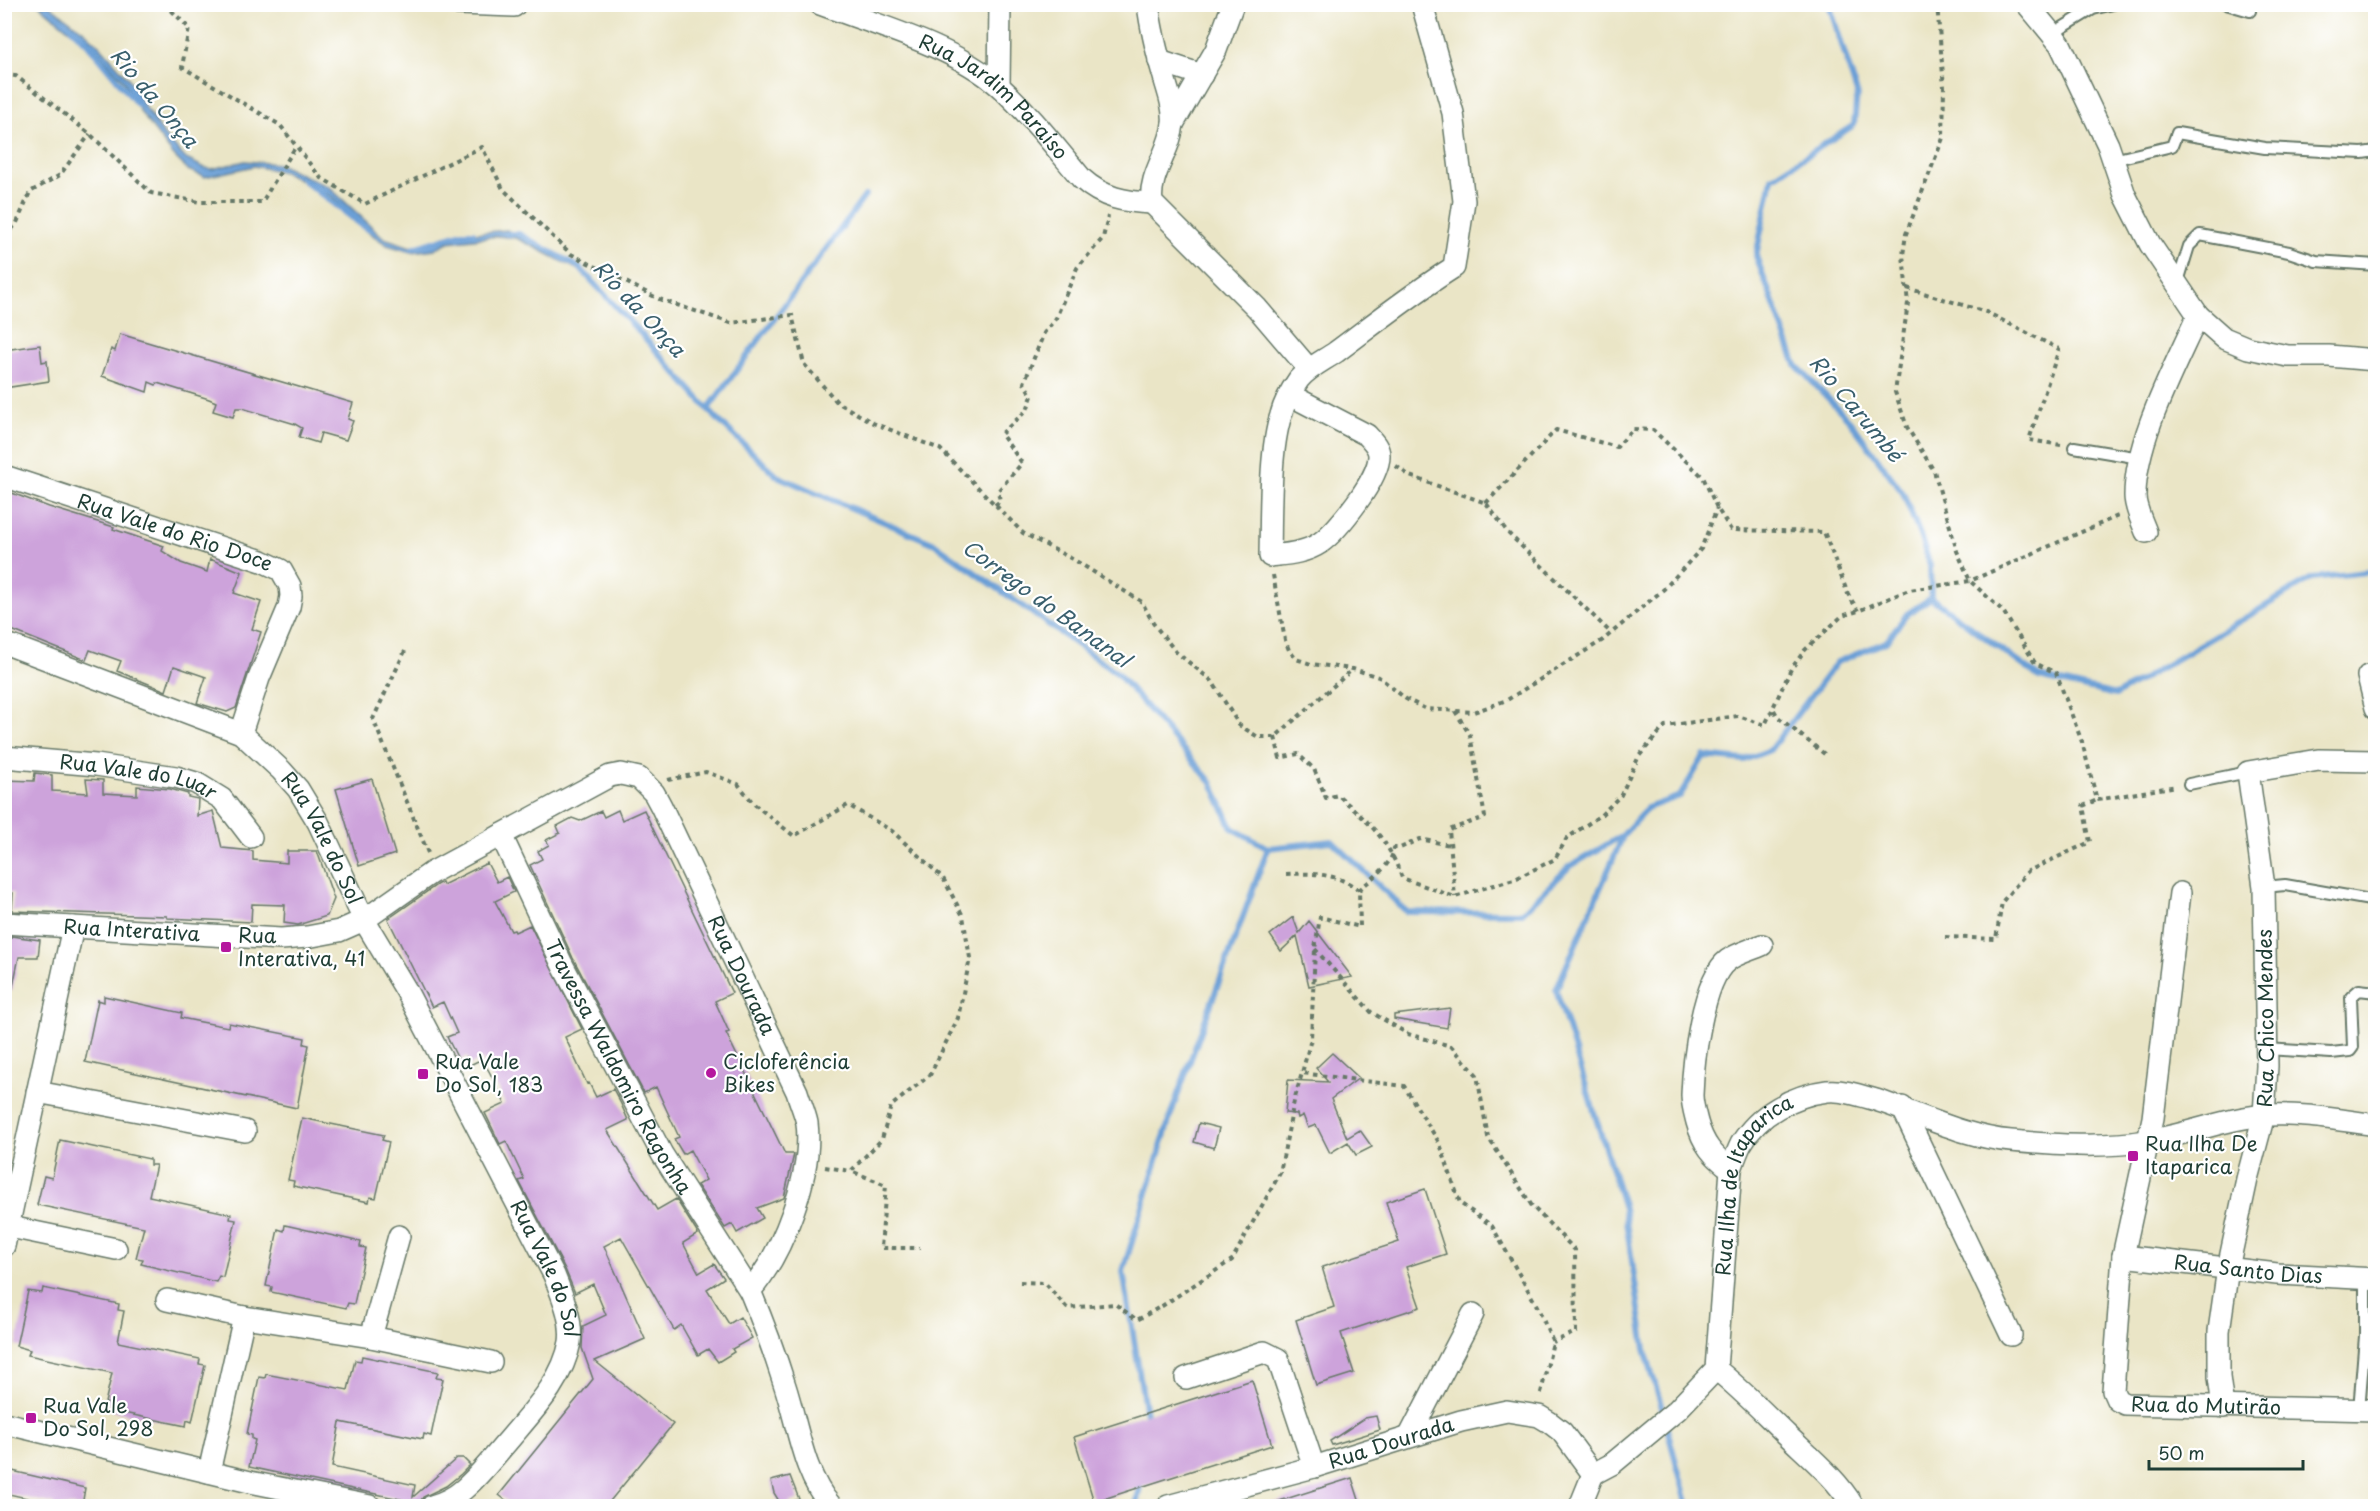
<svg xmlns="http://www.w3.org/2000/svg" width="2380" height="1511" font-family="'Playpen Sans',sans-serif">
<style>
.water{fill:#6a9fd6;stroke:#446e85;stroke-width:1.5}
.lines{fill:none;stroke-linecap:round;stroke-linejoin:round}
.stream{stroke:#6a9fd6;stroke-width:6}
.building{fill:#cda3db}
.lane-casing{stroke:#667867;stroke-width:14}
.street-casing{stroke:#667867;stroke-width:24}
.path{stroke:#667867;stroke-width:4;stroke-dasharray:4.5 4.5;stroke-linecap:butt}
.lane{stroke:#fff;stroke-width:10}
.street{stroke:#fff;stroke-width:21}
.poi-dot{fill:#b5179e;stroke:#fff;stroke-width:2}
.labels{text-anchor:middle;stroke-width:4.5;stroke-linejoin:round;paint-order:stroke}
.street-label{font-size:20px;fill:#1f3d34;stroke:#fff}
.poi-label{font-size:20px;fill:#1f3d34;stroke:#fff;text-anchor:start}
.water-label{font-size:21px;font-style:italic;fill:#395f6d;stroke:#fff}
</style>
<rect width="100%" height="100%" fill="#fff"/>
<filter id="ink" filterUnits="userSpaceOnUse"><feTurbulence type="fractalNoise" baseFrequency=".0167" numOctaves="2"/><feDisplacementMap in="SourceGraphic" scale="12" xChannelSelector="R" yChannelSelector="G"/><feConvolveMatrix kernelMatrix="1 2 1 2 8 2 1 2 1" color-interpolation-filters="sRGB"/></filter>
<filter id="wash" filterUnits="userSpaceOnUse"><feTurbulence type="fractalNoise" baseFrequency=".008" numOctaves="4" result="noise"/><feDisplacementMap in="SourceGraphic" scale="24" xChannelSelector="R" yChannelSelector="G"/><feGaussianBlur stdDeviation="1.35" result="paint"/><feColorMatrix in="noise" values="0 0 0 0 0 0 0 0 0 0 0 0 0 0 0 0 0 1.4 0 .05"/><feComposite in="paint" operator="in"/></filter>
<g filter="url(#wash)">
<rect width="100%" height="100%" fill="#eae5c6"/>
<path class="water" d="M39,5h10l35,26 15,14 30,34 16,28 19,28 22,24 19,9 7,1 33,-8 34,3 50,23 55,51 27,9 20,-3 14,-8 62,-6 72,40 -63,-32 -18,-2 -50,6 -13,7 -23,3 -25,-7 -19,-13 -37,-36 -47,-24 -30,-6 -49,11 -17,-7 -15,-15 -32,-42 -17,-32 -38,-42 -18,-10z"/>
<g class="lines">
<path class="stream" d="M72,29l15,14 51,62
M303,180l64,49
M508,234h11l61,34 64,69 72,81 61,58 158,68 182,129 95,110 20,45 36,20
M414,248l48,-15h11
M708,409l157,-213
M1931,598l108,79 77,18 196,-117 64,-7
M1623,836l-67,154 68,218 21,141 19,66
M1268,848l64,-7 75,71 115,1 47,-46 54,-32 24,-27 33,-12 24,-40 40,4 26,-10 67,-88 49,-20 21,-28 24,-16 -1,-33 -10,-30 -17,-42 -53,-72 -54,-56 -40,-109 16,-78 82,-53 3,-32 -28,-89
M1147,1421l-24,-150 50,-163 95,-260
M1666,1425l22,81
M1136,1506l5,-25"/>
</g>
<g id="blocks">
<path class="building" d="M120,334l233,69 -5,16 5,2 -7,19 -25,-7 -3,10 -19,-6 3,-9 -7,-4 -53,-16h-6l-3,9 -20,-6 3,-9 -7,-3 -52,-16 -1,2 -7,-3 -2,10 -45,-16 9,-27 4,2z
M40,345l2,17 5,-1 2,20 -45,7v-38z
M4,490l45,17 65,20 -1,2 51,17 -2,5 19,12 26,9 3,-13 32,13 -8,21 27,9 -9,27 9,3 -25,76 -9,4 -30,-9 9,-26 -32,-11 -8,25 -49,-20 4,-10 -31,-11 -4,10 -82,-33z
M35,773l17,2v16l36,2 -2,-14 17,1v13l34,2v-9l33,3 18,5v3l10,2 -1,17 16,-5 9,37 31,3v9l34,3v-12h30l17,48 -7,17 -29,9 -14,-2 1,-18 -33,-1 -1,18 -84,-4v-2l-155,-5 1,-18h-9l2,-50h-2v-63l30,1z
M372,779l23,75 -36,12 -23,-77z
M618,810l4,10 22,-10 88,183 -17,8 14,31 -3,1 59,121h9l-10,44 -27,10 6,10 -26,15 -5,-9 -7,4 -28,-43 9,-5 -16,-30 -7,4 -9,-15 5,-2 -23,-50 -12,6 -71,-135 -43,-93 12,-6 -4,-8 11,-6 -3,-5 14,-7 -3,-7 15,-8 8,3 21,-10 3,6z
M487,863l10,19 10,-5 7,15 -19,9 16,30 3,-1 1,2 15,-7 52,104 -17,8 22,47 2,-1 7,14 17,-8 8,15 7,16 -21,10 50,80 19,-11 22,35 -15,9 16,30 15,-9 10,14 -17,11 22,35 11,-7 12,21 -20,11 2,3 -16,10 -10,-13 -10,6 -17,-30 -7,5 -53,-93 -17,9 41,93 -50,22 78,63 -67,82h-93l-14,-11 94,-116 -11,-31 1,-22 23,-11 -13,-31 -18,9 -10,-24 -46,-88 5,-2 -18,-38 -6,3 -15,-31 20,-9 -15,-31 -8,-14 -12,6 -3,-8 -8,4 -12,-24 10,-4 -14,-31 -11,5 -44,-88 50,-35 4,-2 1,3z
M1293,917l6,16 10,-12 43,56 -43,9 -12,-50 -16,15 -11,-16z
M11,936l29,4 -2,17h-19l-7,34 -8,-1v-52h7z
M104,996l78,17 -1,5 20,4 27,5 1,-4 76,15 -1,6 5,1 -12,63 -212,-46 13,-62 6,2z
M1450,1008l-3,20 -53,-9v-4z
M1332,1053l27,25 -28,21 16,39 13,-8 12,17 -16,8 -8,-13 -18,11 -14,-28 -8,3 -5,-13 -5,3 -1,-4 -12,-1 3,-33 40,2 -12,-14z
M302,1118l82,17 -2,5 7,2 -13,56 -6,-1 -1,5 -76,-16 1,-5 -6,-1z
M1199,1123l20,5 -5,20 -20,-6z
M60,1140l90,19v6h6l-7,31 82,18 -1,5 6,1 -13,57 -4,-1 -3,6 -75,-18 2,-5 -7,-1 8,-31 -107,-22 7,-29 8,2z
M1425,1189l21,65 -40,13 14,40 -79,26 13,40 -38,12 -20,-65 38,-13 -12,-40 77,-25 -13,-40z
M285,1225l76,17 -1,5 6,1 -12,56 -6,-1 -2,5 -75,-16 1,-5 -6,-1 12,-57 6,2z
M43,1288l76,16 -1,6 6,1 -6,31 82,17 -1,5 6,1 -13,57 -5,-2 -1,6 -77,-16 2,-6 -6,-1 7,-30 -84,-18 2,-5 -14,-4 12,-55 14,2z
M362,1356l76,16 -2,6 7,1 -12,57 -7,-2 -1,5 -83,-17 -8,45 83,18 -2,12 44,-39h6l7,7 -9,9 -15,12 -23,11 -3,5 -16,4 5,-5 -160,-34 6,-27 -3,-1v-4l-5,-1 12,-57 6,1 1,-4 82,16 7,-30 6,1z
M1252,1380l20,65 -178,57 -20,-65z
M1376,1416l4,14 -48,15 -2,-4 35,-23z
M4,1469l81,19 -3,18h-28v-2l-50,-11z
M790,1476l9,23 -17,7 -8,-13 -3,-12z
M1352,1478l9,28h-88v-3z"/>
</g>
</g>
<g filter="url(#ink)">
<use href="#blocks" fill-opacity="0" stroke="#667867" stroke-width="1.5"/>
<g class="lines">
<defs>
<path id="lane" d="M2226,4l24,7
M2052,34l41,-25 20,-5
M2113,160l59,-14 5,-13 88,15 97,5 14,-2
M2177,285l12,-39 11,-11 89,17 27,9 60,4
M2074,447l66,11
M2189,784l59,-12
M2264,887l21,-2 91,16
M2266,1049l65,4 19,-2 3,-4 -2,-50 8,-7 17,2
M2359,1410l6,-74v-58"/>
<g id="street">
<path d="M459,4l55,2"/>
<path id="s1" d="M820,4c56,21 134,42 179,82 31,28 57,62 83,93 21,19 43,23 70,24"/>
<path d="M1148,4c3,26 9,49 16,73 4,15 11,31 9,46 -2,28 -25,51 -21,80l105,105 52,61"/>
<path d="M2027,4l33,40 48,101 17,50 25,49 48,71 26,23 24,10 40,8h41l47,4"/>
<path d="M1159,61l43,14"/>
<path d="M999,85l1,-81"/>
<path d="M1173,124l43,-74 17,-46"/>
<path d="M1290,395l77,40c5,6 12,12 12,20 1,23 -41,75 -59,88 -15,10 -33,11 -50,13 1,-39 -1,-104 11,-141 3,-12 11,-26 18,-36 10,-12 24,-18 37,-27 39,-29 77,-59 118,-85l10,-66 -11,-88 -31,-109"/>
<path id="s2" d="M4,476l258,85 19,9 9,16 1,10 -2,11 -30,71 -18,55"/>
<path d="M2146,532c-4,-11 -11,-24 -11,-36 0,-57 40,-129 63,-181"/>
<path id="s3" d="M4,643l237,90 40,37 17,19 20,33 46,98 42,70 148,285c8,21 19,44 16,67 -7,39 -38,70 -63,100 -14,16 -27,33 -43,47 -9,8 -21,14 -32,17"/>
<path d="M2368,676l8,32"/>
<path id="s4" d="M4,757l92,8 80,12 20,6 26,16 29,38"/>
<path id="s5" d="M501,835l61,129 100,190 88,137"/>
<path id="s6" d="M2180,893l-27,225 -30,138 -10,135 4,9 8,4 251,6"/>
<path id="s7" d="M4,923l277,16 26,-2 32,-6 25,-11 67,-47 179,-97 11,-2 18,4 15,15 7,13 136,286c3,10 8,21 10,31 6,50 -24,130 -57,168 13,31 25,63 35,95 13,40 18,88 46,120"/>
<path d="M37,1092l208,39"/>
<path d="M1902,1107l109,228"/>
<path d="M1731,1169c-18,-13 -28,-25 -34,-47 -2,-8 -5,-18 -5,-27 1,-31 10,-116 36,-135 10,-7 23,-10 34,-15"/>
<path d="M10,1227l106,22"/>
<path d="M4,1246l69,-319"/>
<path id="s8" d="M2123,1256l154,18 99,5"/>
<path d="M167,1300l77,17 127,20 120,25"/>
<path d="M371,1337l28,-101"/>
<path d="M1716,1369c26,21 48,44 71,66 23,22 50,44 66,71"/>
<path d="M1186,1378l78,-26 14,7 36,108"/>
<path id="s9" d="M2223,1407l-4,-30v-46l9,-63 19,-89 17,-64 3,-49 -3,-179 -16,-115 71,-12 57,1"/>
<path d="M4,1423l246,59 120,24"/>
<path d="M1410,1435l63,-121"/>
<path d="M209,1472l35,-155"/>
<path id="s10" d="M1593,1474l19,-10 65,-54 39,-41 15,-200c3,-8 6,-17 10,-25 17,-30 53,-49 86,-53 15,-2 35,5 49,9 44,14 88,37 135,41 44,4 91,7 136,0 40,-6 79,-23 120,-26 37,-2 72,5 109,10"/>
<path id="s11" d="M1168,1506l146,-39 147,-46 46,-10 32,5 10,6 13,10 31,42"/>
<path d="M1580,1506l13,-32"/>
</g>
</defs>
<use href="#lane" class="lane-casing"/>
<use href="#street" class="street-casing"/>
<path class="path" d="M165,4l24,24 -7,39 98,58 40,52 45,27 117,-57 21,42 68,65 88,45 72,24 61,-8 12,49 33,38 36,21 67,26 83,84 53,28 66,41 11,21 23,29 36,29 27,44 19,12h17l78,-68
M1937,4l7,83 -1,51 -37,96 -3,21 5,48 -13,89 12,35 27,44 23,80 13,30 33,30 32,52 21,10 26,69 15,58 80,-14
M4,75l12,1 74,58 61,59 49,9h62l34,-56
M4,235l12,-10 14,-33 30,-17 30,-41
M1907,288l79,24 73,37 -30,91 32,5
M1396,466l14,10 76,27 23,31 102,99
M1486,503l70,-73 61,17 16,-18 20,1 50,47 14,31 14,22 93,2 24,62 10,17
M995,505l5,-4 -2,-10 24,-28 -21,-29 26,-24 5,-14 -8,-13 20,-50 12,-15 21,-50 26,-30 5,-22
M1273,575l12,65 4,10 7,9 15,5 42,5 26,8 27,22 20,10 48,3 33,-12 96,-60 61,-51 37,-40 16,-41
M405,651l-32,68 55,134
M1774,710l4,7 49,39
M1455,711l15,24 15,82 -36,13 6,67
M1275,737l5,21 18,-4 16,15 12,29 12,-3c32,29 49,42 64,83l53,19 62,-19 38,-19 12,-21 34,-23 20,-20 18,-39 26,-30 73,-10 27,9 26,-56 14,-19 37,-34 16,-5 51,-21 61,-9 148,-65
M668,780l38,-8 32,12 16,20 40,32 54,-31 44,26 51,47 20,38 7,42 -12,60 -28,57 -39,31 -9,33 -31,32 35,14 -5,63h39
M1286,874c27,-1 51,-1 73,16l1,37 -40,-10 -5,32 -4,90 -9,34
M1359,890c12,-11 33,-24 35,-42h6l20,-9 30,6
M1945,937l51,2 6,-37 26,-31 62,-29 -7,-36 14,-6
M1315,949l56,63 37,22 43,12 26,29 11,62 44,69 43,44 1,82 -23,10
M825,1167l26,4
M1020,1282l25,1 22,25 48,-4 22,16 25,-14 70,-46 48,-87 14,-72 8,-28 102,13 36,58 20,59 32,23 45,80 16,36 -13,55"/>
<use href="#lane" class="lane"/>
<use href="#street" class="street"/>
</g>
</g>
<g class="poi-dot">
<rect x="220" y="941" width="12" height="12" rx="3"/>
<circle cx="711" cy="1073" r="6"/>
<rect x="417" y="1068" width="12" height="12" rx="3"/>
<rect x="2127" y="1150" width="12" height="12" rx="3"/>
<rect x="25" y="1412" width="12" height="12" rx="3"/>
</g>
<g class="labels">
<g class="street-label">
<text dy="7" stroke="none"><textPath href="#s1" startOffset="200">Rua Jardim Paraíso</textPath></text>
<text dy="7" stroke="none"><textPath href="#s2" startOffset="180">Rua Vale do Rio Doce</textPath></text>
<text dy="7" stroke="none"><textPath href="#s4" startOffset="136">Rua Vale do Luar</textPath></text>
<text dy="7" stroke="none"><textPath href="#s3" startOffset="388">Rua Vale do Sol</textPath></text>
<text dy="7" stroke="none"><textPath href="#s7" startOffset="128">Rua Interativa</textPath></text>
<text dy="7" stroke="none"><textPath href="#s7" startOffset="902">Rua Dourada</textPath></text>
<text dy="7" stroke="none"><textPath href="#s9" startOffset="394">Rua Chico Mendes</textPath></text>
<text dy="7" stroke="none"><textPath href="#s5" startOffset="260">Travessa Waldomiro Ragonha</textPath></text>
<text dy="7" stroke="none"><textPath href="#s10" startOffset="357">Rua Ilha de Itaparica</textPath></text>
<text dy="7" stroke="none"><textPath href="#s8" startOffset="126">Rua Santo Dias</textPath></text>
<text dy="7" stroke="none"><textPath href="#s3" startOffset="874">Rua Vale do Sol</textPath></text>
<text dy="7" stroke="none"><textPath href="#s6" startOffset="603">Rua do Mutirão</textPath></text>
<text dy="7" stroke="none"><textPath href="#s11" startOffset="232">Rua Dourada</textPath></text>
</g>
<g class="poi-label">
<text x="238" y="943">Rua<tspan x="238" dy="23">Interativa, 41</tspan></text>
<text x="435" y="1069">Rua Vale<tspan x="435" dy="23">Do Sol, 183</tspan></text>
<text x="723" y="1069">Cicloferência<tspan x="723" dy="23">Bikes</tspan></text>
<text x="2145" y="1151">Rua Ilha De<tspan x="2145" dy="23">Itaparica</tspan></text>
<text x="43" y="1413">Rua Vale<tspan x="43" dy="23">Do Sol, 298</tspan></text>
</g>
<g class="water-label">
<text transform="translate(154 98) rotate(50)" y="7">Rio da Onça</text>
<text transform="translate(639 309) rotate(47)" y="7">Rio da Onça</text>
<text transform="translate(1856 409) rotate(50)" y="7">Rio Carumbé</text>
<text transform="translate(1046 604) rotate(36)" y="7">Corrego do Bananal</text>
</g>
</g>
<rect width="2380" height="1511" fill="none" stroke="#fff" stroke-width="24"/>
<path d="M2149 1460v9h154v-9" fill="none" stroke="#1f3d34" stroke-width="3"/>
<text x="2158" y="1460" font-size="18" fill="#1f3d34" stroke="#ffffff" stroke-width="4.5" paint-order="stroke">50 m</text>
</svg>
